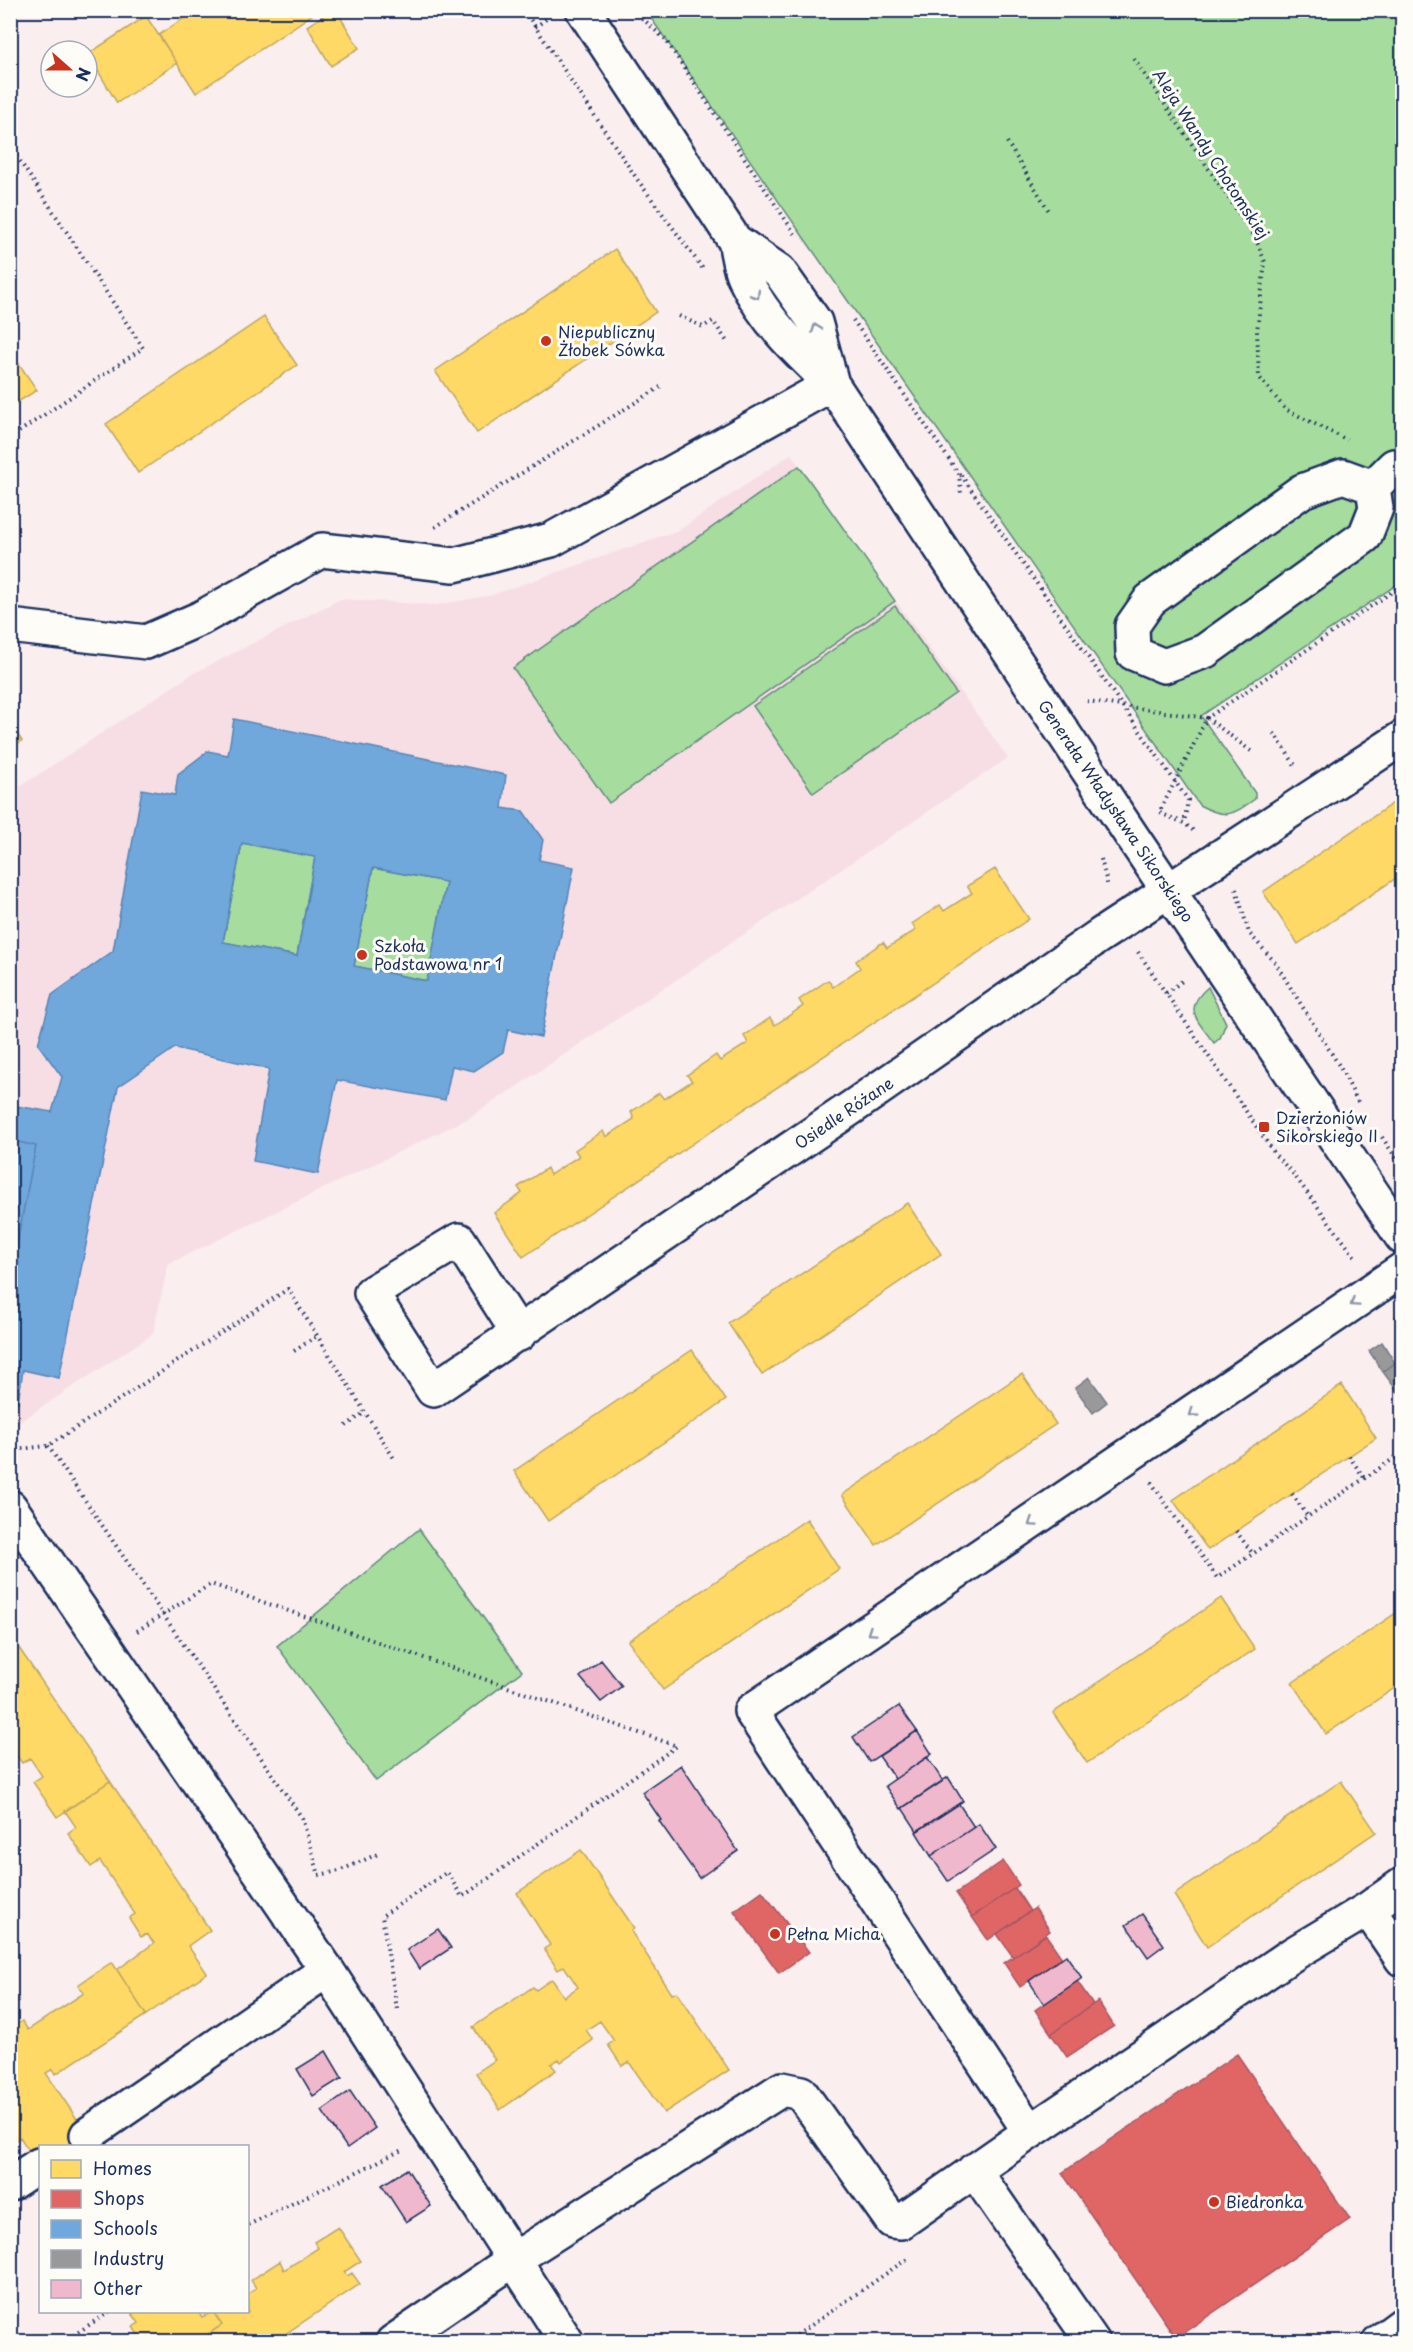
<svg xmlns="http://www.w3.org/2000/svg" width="1413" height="2352" font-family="'Playpen Sans',sans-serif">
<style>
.built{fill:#f7dee5}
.green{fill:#a7dc9f;stroke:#61867e;stroke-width:1.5}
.homes{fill:#ffd966;stroke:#bba664;stroke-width:1.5}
.shops{fill:#e06666;stroke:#a55664;stroke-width:1.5}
.schools{fill:#6fa8dc;stroke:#5684b6;stroke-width:1.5;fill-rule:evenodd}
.industry{fill:#999;stroke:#737987;stroke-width:1.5}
.building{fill:#f0b8cd;stroke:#1b2f5e;stroke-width:1.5}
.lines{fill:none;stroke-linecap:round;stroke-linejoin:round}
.minor-casing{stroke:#1b2f5e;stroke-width:38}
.path{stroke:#1b2f5e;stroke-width:4;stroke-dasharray:1.5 4.5;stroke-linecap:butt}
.minor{stroke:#fdfcf7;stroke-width:33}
.oneway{stroke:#8c96aa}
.poi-dot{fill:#c8321e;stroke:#fdfcf7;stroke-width:2}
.labels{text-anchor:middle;stroke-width:6;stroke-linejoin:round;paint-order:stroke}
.street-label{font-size:16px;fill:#1b2f5e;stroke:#fdfcf7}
.poi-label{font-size:16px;fill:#1b2f5e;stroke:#fdfcf7;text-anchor:start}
</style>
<rect width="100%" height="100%" fill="#faeeef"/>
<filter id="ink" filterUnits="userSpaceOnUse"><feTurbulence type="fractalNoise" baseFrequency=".0167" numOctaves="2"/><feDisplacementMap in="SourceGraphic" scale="12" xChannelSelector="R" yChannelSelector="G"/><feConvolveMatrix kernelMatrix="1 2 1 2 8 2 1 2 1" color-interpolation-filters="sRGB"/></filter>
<g filter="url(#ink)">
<path class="built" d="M791,454l217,304 -539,360 -301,146 -15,70 -143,94v-635l182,-119 149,-75 95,6 56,-10 187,-65z"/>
<path class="green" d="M646,11h756v570l-201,135 54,77v6c-24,17 -29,20 -56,6z
M799,466l96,135 -286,202 -96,-135z
M895,606l61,87 -143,100 -60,-87z
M242,843l73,14 -18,99 -74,-14z
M373,868l73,14 -19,99 -73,-15z
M1208,987l18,36 -6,15 -6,5c-17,-23 -32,-34 -6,-56z
M419,1529l103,142 -146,110 -99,-135z"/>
<path class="homes" d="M196,10h123l-123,83 -37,-58z
M332,10h4l23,38 -28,18 -24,-40z
M146,16l31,47 -60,40 -29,-49z
M615,249l41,63 -179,121 -42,-62z
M264,317l33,48 -159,108 -32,-49z
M10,351l27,39 -27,17z
M10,723l12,18 -12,8z
M1402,797v77l-104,70 -35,-52z
M995,869l34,50 -506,338 -29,-44 28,-20 -4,-6 29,-19 3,7 29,-19 -4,-6 28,-19 3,6 28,-18 -3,-7 28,-19 5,6 28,-18 -5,-6 29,-20 4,6 28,-18 -4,-7 26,-18 5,7 28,-19 -4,-6 29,-20 5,7 27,-19 -4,-7 27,-19 4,6 29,-18 -4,-6 28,-19 4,6 28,-18 -5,-7z
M907,1203l34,51 -179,121 -34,-52z
M692,1350l34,50 -178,121 -34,-50z
M1022,1374l34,50 -180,121 -34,-50z
M1342,1385l34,53 -168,112 -35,-50z
M807,1519l32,50 -176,121 -35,-49z
M1221,1598l34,51 -168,114 -34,-50z
M1402,1609v74l-76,51 -34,-51z
M10,1635l100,146 -53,36 -24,-35 9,-6 -12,-18 -8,5 -12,-16z
M110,1781l100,149 -22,16 19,27 -61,42 -29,-45 37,-27 -7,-9 -6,3 -12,-19 6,-4 -35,-53 -9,6 -23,-34 8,-6 -11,-16z
M1341,1781l35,51 -169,115 -33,-52z
M581,1850l53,78 -3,3 41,63 5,-2 52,78 -65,43 -35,-51 -7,4 -14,-21 6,-4 -14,-20 -14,9 7,10 -32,22 -2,-3 -8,5 5,6 -56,40 -24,-37 19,-13 -22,-33 60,-40 3,3 16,-11 12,18 14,-10 -14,-21 -6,4 -14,-21 6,-4 -33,-52z
M112,1962l34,53 -90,59 -3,-5 -7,4 49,73h-55v22l-20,-31 -10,7v-42l8,-5 -8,-11v-57l12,-8 6,9 56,-37 -6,-8z
M338,2227l23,34 -17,11 3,4 5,-3 8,11 -87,58h-77l26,-17 -9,-13h35v-18l8,-6 -5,-8 29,-19 4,9 34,-22 -4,-6z
M131,2312h67l4,5 11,-5 9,13 -26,17h-53l-10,-15 6,-4z"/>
<path class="shops" d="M1003,1861l16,24 -47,32 -16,-24z
M1015,1888l15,23 -42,29 -16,-23z
M762,1891l47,61 -30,21 -45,-62z
M1035,1908l15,23 -37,26 -16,-23z
M1046,1935l16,23 -42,29 -16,-24z
M1077,1981l16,23 -42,30 -16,-24z
M1098,2001l16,25 -47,31 -16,-23z
M1237,2054l113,165 -174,119 -114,-165z"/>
<path class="schools" d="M234,719l272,56 -4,33 21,3 20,29 -4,20 35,7 -33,170 -33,-7 -5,22 -29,19 -22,-5 -7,34 -108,-20 -19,94 -65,-13 16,-92 -94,-21 -57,39 -59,291 -36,-8 -5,32 -8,-2v-120l26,-134 -26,-6v-35l42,7 10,-35 -24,-33 14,-49 61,-44 29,-162 33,6 3,-21 30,-23 20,4zM242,843l73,14 -18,99 -74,-14zM373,868l73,14 -19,99 -73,-15z
M10,1140l26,6 -26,134z"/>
<path class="industry" d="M1382,1342l13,21 -12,9 -14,-21z
M1395,1363l7,11v15l-4,3 -15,-20z
M1089,1377l18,25 -14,11 -18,-25z"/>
<path class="building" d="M601,1660l21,26 -21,16 -21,-25z
M899,1706l18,25 -48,31 -16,-25z
M917,1731l15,23 -37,25 -16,-23z
M927,1757l16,24 -42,28 -16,-23z
M681,1765l57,86 -39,27 -40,-57 2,-1 -19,-28z
M948,1777l15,24 -46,30 -15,-23z
M959,1804l15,23 -43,29 -15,-24z
M979,1824l17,25 -48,32 -17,-25z
M1142,1914l22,31 -16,12 -22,-32z
M438,1929l13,19 -32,21 -12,-19z
M1066,1955l16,23 -38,26 -15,-23z
M326,2051l16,27 -29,18 -16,-27z
M350,2091l25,37 -28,20 -25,-37z
M407,2169l24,37 -25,16 -24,-37z"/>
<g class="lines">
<defs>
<path id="minor" d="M583,10l152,231c3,12 4,26 9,36 20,43 54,75 88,107l299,451 271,402
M735,241l44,30 36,51 17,62
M1373,487l3,21 -11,28 -160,115 -41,15 -31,-13 -1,-27 18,-26 152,-109 41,-15 30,11 21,-21
M10,626l136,16 55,-24 121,-68 132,15 97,-25 281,-156
M519,1334l-60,-94 -88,53 62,97 421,-284 245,-170 303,-198
M10,1507l317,463 240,372
M1402,1885l-34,24 34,50
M1368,1909l-75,45 -263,178 -279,-421 651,-441
M87,2135l240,-165
M974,2170l119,172
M10,2184l29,-19
M393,2342l120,-82 269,-171 19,4 91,128 9,1 129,-90
M1379,2342l23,-17"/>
</defs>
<use href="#minor" class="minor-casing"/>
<path class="path" d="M524,10l113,169 66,90
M633,10l32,29 132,198
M535,27l14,-10
M1134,59l121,178 10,25 -8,69 2,46 26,32 62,31
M1007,142l42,69
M10,146l133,202 -133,90
M679,316l24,11 10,-6 15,22
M853,320l106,154 2,20
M961,475l227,325 -4,23
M435,527l227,-141
M1087,701l120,17 -48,95
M1274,733l21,32
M1251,751l-44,-33 195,-133
M1160,813l24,10 11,9
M1101,859l7,28
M1236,889l13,44 25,28 66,106 19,37
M1138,952l139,205 14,14 65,87
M1166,993l19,-14
M1382,1137l20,30
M1396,1316l6,10
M294,1351l23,-15
M346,1426l18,-13
M48,1446l254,372 17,57 20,-4 41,-18
M10,1450l38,-4 240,-157 107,171
M1349,1456l16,23
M1151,1482l66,96 185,-125
M1292,1494l16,23
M1236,1531l17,23
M137,1631l74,-47 466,162
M397,2009l-15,-93 65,-44 15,25 215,-151
M248,2225l154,-75
M63,2342l46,-30
M787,2342l123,-85"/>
<use href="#minor" class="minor"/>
</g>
<defs><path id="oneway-chevron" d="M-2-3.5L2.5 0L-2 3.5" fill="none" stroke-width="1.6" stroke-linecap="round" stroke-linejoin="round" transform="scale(1.5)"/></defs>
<g class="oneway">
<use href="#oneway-chevron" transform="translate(756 295) rotate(57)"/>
<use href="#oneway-chevron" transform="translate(816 328) rotate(-110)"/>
<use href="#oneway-chevron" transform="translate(1354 1303) rotate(146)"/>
<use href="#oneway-chevron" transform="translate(1193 1413) rotate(146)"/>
<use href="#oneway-chevron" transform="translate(1032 1523) rotate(146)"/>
<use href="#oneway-chevron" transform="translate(871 1632) rotate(146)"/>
</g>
</g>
<g class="poi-dot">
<circle cx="546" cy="341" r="6"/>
<circle cx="362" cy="955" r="6"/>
<rect x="1258" y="1121" width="12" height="12" rx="3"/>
<circle cx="775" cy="1934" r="6"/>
<circle cx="1214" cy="2202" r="6"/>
</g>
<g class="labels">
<g class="street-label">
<text transform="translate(1211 154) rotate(57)" y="6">Aleja Wandy Chotomskiej</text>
<text transform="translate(1116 811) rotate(56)" y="6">Generała Władysława Sikorskiego</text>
<text transform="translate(844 1113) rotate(-34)" y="6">Osiedle Różane</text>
</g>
<g class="poi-label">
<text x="558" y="338">Niepubliczny<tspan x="558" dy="18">Żłobek Sówka</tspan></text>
<text x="374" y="952">Szkoła<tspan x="374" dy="18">Podstawowa nr 1</tspan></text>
<text x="1276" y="1124">Dzierżoniów<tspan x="1276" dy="18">Sikorskiego II</tspan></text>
<text x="787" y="1940">Pełna Micha</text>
<text x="1226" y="2208">Biedronka</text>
</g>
</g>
<rect width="1413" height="2352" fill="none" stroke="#fdfcf7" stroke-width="36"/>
<rect x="18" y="18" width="1377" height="2316" fill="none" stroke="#1b2f5e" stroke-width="2" filter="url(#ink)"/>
<rect x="39" y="2145" width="210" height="168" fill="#fdfcf7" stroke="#a3aaba" stroke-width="1.5"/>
<rect x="51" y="2160" width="30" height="18" fill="#ffd966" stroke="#a3aaba" stroke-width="1.5"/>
<text x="93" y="2175" font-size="18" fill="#1b2f5e">Homes</text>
<rect x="51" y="2190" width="30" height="18" fill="#e06666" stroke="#a3aaba" stroke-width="1.5"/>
<text x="93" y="2205" font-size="18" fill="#1b2f5e">Shops</text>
<rect x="51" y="2220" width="30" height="18" fill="#6fa8dc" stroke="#a3aaba" stroke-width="1.5"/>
<text x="93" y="2235" font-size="18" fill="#1b2f5e">Schools</text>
<rect x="51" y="2250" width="30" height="18" fill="#999999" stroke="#a3aaba" stroke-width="1.5"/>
<text x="93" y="2265" font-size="18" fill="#1b2f5e">Industry</text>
<rect x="51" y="2280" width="30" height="18" fill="#f0b8cd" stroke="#a3aaba" stroke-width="1.5"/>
<text x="93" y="2295" font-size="18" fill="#1b2f5e">Other</text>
<g transform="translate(69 69) rotate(111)"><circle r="28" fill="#fdfcf7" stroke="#a3aaba" stroke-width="1.5"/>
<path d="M0-4.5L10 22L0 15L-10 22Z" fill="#c8321e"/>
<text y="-9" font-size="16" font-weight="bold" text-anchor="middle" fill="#1b2f5e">N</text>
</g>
</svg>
